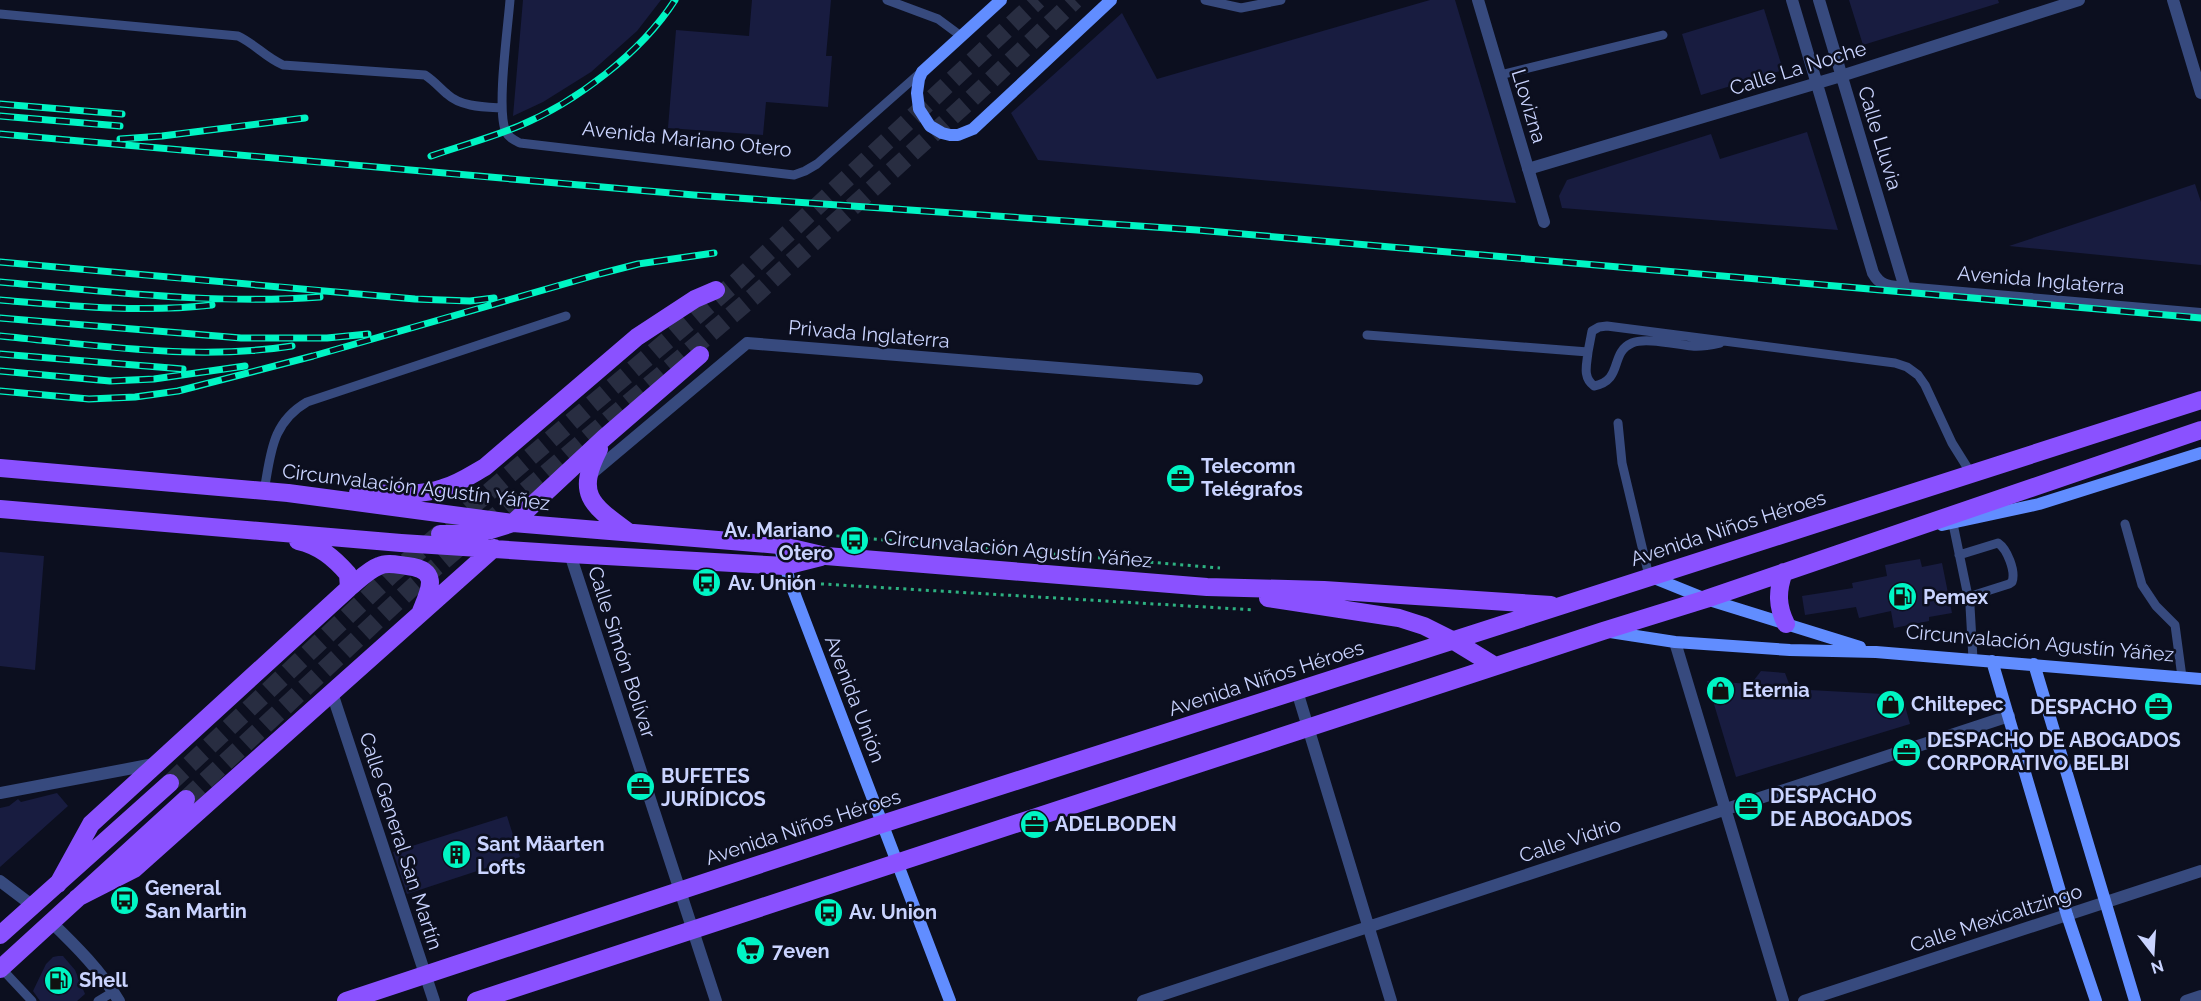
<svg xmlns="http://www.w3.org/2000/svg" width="2201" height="1001" font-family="Raleway,sans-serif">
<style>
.building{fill:#181c40}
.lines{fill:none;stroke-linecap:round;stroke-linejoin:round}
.primary-tunnel{stroke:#282d41;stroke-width:18;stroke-dasharray:18 9;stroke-linecap:butt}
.path{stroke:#2db181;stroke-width:3;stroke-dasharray:3 4.5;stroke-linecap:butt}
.lane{stroke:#374a7e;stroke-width:9}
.street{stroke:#374a7e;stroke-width:12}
.secondary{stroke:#618dff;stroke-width:12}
.primary{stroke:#8a51ff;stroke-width:18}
.rail-casing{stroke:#00f5c4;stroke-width:7}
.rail{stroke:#0c0f1f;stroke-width:4.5;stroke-dasharray:14;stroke-linecap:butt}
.labels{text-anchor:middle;stroke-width:5;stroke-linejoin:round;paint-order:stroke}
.street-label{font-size:20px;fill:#cad4ff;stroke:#0c0f1f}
.poi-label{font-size:20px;font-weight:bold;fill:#cad4ff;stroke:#0c0f1f;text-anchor:start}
</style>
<rect width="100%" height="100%" fill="#0c0f1f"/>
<path class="building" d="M523,0h138l-24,31 -46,41 -48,30 -30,14z
M752,0h79l-5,56h6l-4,51 -62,-5 -3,33 -95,-7 8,-98 73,6z
M1430,0h25l61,203 -478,-43 -27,-47 111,-100 35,66z
M1849,0h149l1,3 -136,42z
M1764,9l19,61 -82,25 -19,-61z
M1807,132l31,98 -276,-22 -3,-12 8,-16 144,-46 9,25z
M2195,184l6,18v63l-192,-19z
M0,552l44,4 -9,114 -35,-4z
M1920,559l2,8 20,-4 10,50 -23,4v4l-35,7 -3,-17 -32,7 -3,-11 -51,8 -3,-19 51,-8 -1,-5 35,-7 -2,-11z
M1761,671l24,2 6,16 111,6 8,29 -174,53 -29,-96 44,3z
M57,793l11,13 -68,61v-59l9,-2 9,-7 3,3z
M507,816l13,41 -113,37 -14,-42z
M58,956h5l12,14 10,24 -8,7h-37l-7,-10 13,-27 7,-7z"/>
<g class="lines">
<path class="primary-tunnel" d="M170,783l221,-208 345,-293 302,-282
M186,799l230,-215 338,-288 215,-195 106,-101"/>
<path class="path" d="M814,534l406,34
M806,583l449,27"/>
<path class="lane" d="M510,0c-2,27 -14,111 -4,132 3,6 8,8 14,11l274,32 11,-4 12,-7 103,-91
M887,0l51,19 23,17
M1205,0l36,8 40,-8
M0,14l238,22c17,8 27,21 45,29l142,10c9,6 14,12 22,19 14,13 37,13 55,14
M1500,75l163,-40
M1367,335l221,17 4,-21 7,-4 8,-1 288,37 12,4 11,8 7,10 27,58 20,32
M1588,352c-1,12 -6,25 6,34 30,-6 15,-33 38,-43 14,-6 45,2 60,3 10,1 19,-1 28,-3
M1618,423l4,40 27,113
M264,491c7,-37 7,-68 43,-89l259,-86
M1952,519l18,87 3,53
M2125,524l17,61 14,21 19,19 7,52
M1959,555l39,-12c9,6 18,28 14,39l-3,2 -41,13
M1,968l31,33
M98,1001l15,-9"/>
<path class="street" d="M1478,0l66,222
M1792,0l81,273c8,14 16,13 32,15l296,26
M1819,0l86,288
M2173,0l28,93
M1528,169l313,-93 238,-76
M590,475l157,-132 450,36
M570,554l146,447
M1675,642l108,359
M1297,691l94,310
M332,693l102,308
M0,793l154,-29
M0,881l33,25
M51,922c25,24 50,49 68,79
M1143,1001l866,-285
M1804,1001l397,-130
M2186,1001l15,-5"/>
<path class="secondary" d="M1001,0l-79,72 -3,7 -2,14 2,16 11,17 12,7 8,2h8l15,-6 138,-129
M1942,525l97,-21 162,-51
M779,545l11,37 160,419
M1649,576l57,23 154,48
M1610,632l65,10 115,8 86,2 325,27
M1992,661l75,254 29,86
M2034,664l101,337"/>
<path class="primary" d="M599,449c-23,45 -9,55 28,82
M0,468l288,25 225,30 266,22 47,11 381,31 117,3 227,15
M358,493c28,0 58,4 85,-5 15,-4 28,-13 42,-21l152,-130 58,-38 21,-9
M0,509l401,34 169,11 215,12 36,-9
M440,534h24l27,-4 22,-7 91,-85 96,-83
M298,541c22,5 36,17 50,33l1,14
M1784,572c-7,19 -7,34 2,52
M1268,598l131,20 25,8 30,15 41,25
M58,884l33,-60 258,-236c9,-7 19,-18 30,-22 8,-4 19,-1 28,0 35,4 22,25 13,48
M77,898l57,-29 360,-321
M0,935l170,-152
M0,969l186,-170
M346,1001l536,-177 1319,-424
M476,1001l1127,-370 103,-32 495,-169"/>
<defs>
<path id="rail" d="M0,104l122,10
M0,116l120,10
M0,134l694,61 503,35 1004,88
M120,139l42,-3 143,-18
M431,156c29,-10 59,-18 88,-30 57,-24 122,-73 156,-126
M0,262l415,37 55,2 24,-3
M0,282c106,9 213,23 320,15
M0,300c71,6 141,13 212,5
M0,318l241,20h86l41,-4
M0,336c97,9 195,25 292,10
M0,354l183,15
M0,371l110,10 44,-2 91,-13
M0,391l89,8 46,-2 43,-6 135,-35 286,-82 39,-10 76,-11"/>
</defs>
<use href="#rail" class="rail-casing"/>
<use href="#rail" class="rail"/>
</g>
<defs>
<symbol id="office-disc" viewBox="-11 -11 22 22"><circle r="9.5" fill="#00f5c4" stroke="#0c0f1f"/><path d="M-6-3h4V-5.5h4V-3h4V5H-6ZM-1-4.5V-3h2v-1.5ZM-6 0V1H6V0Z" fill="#111"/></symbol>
<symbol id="bus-disc" viewBox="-11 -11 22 22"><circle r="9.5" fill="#00f5c4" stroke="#0c0f1f"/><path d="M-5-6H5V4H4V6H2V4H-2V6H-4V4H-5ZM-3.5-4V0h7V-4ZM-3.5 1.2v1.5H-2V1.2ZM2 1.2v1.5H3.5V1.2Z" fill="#111"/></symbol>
<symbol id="fuel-disc" viewBox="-11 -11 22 22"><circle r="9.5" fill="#00f5c4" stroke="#0c0f1f"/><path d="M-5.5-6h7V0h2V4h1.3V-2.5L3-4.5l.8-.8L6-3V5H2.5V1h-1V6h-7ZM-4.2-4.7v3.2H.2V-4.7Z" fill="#111"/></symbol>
<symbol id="shop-disc" viewBox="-11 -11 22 22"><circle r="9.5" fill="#00f5c4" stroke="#0c0f1f"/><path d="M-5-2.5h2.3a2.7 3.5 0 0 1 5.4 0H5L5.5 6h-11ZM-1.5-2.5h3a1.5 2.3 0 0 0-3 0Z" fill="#111"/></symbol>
<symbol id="building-disc" viewBox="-11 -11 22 22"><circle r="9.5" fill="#00f5c4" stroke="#0c0f1f"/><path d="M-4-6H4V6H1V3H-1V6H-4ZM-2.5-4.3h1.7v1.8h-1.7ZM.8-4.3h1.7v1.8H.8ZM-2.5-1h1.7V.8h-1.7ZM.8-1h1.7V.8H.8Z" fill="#111"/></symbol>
<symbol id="supermarket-disc" viewBox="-11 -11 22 22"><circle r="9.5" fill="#00f5c4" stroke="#0c0f1f"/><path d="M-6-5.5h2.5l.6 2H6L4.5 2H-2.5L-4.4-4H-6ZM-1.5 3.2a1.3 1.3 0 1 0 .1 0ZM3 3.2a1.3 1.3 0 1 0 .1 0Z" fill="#111"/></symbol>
</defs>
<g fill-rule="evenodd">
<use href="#office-disc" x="1164" y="462" width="33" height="33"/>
<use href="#bus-disc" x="838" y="524" width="33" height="33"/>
<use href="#bus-disc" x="690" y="566" width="33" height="33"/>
<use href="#fuel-disc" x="1886" y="580" width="33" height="33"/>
<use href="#shop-disc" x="1704" y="674" width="33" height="33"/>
<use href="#shop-disc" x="1874" y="688" width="33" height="33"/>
<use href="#office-disc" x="2142" y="690" width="33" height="33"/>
<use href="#office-disc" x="1890" y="736" width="33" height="33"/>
<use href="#office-disc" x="624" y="770" width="33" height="33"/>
<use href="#office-disc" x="1732" y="790" width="33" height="33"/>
<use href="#office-disc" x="1018" y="808" width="33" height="33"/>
<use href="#building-disc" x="440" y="838" width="33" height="33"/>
<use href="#bus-disc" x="108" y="884" width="33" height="33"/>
<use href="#bus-disc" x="812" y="896" width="33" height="33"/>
<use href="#supermarket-disc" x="734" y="934" width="33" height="33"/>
<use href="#fuel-disc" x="42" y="964" width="33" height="33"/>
</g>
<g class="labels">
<g class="street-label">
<text transform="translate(1798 68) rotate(-17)" y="7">Calle La Noche</text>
<text transform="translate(1529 106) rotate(73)" y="7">Llovizna</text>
<text transform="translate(1880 138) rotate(73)" y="7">Calle Lluvia</text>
<text transform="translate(687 139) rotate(6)" y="7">Avenida Mariano Otero</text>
<text transform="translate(2041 280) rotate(5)" y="7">Avenida Inglaterra</text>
<text transform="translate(869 334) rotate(5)" y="7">Privada Inglaterra</text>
<text transform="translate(416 487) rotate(7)" y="7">Circunvalación Agustín Yáñez</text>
<text transform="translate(1728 528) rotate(-18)" y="7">Avenida Niños Héroes</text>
<text transform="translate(1018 549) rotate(5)" y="7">Circunvalación Agustín Yáñez</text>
<text transform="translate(2040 643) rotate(5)" y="7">Circunvalación Agustín Yáñez</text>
<text transform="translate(622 652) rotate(72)" y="7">Calle Simón Bolívar</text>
<text transform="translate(1266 678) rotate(-18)" y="7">Avenida Niños Héroes</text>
<text transform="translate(855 699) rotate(69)" y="7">Avenida Unión</text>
<text transform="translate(803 827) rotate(-18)" y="7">Avenida Niños Héroes</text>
<text transform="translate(1570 840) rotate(-18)" y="7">Calle Vidrio</text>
<text transform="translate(401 841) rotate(72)" y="7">Calle General San Martín</text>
<text transform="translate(1996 918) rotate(-18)" y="7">Calle Mexicaltzingo</text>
</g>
<g class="poi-label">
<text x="1201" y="473">Telecomn<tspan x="1201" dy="23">Telégrafos</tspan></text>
<text x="833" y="537" text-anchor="end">Av. Mariano<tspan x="833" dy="23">Otero</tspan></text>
<text x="728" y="590">Av. Unión</text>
<text x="1923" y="604">Pemex</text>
<text x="1742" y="697">Eternia</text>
<text x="1911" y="711">Chiltepec</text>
<text x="2137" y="714" text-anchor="end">DESPACHO</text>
<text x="1927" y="747">DESPACHO DE ABOGADOS<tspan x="1927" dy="23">CORPORATIVO BELBI</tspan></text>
<text x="661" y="783">BUFETES<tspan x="661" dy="23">JURÍDICOS</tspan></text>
<text x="1770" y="803">DESPACHO<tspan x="1770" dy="23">DE ABOGADOS</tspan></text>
<text x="1055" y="831">ADELBODEN</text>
<text x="477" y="851">Sant Mäarten<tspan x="477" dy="23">Lofts</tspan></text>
<text x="145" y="895">General<tspan x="145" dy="23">San Martin</tspan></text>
<text x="849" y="919">Av. Union</text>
<text x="772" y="958">7even</text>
<text x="79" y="987">Shell</text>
</g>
</g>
<g transform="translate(2153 953) rotate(163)" stroke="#0c0f1f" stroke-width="4.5" paint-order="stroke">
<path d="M0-4.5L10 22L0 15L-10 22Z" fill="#cad4ff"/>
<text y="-9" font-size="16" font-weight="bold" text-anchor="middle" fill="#cad4ff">N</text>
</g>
</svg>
